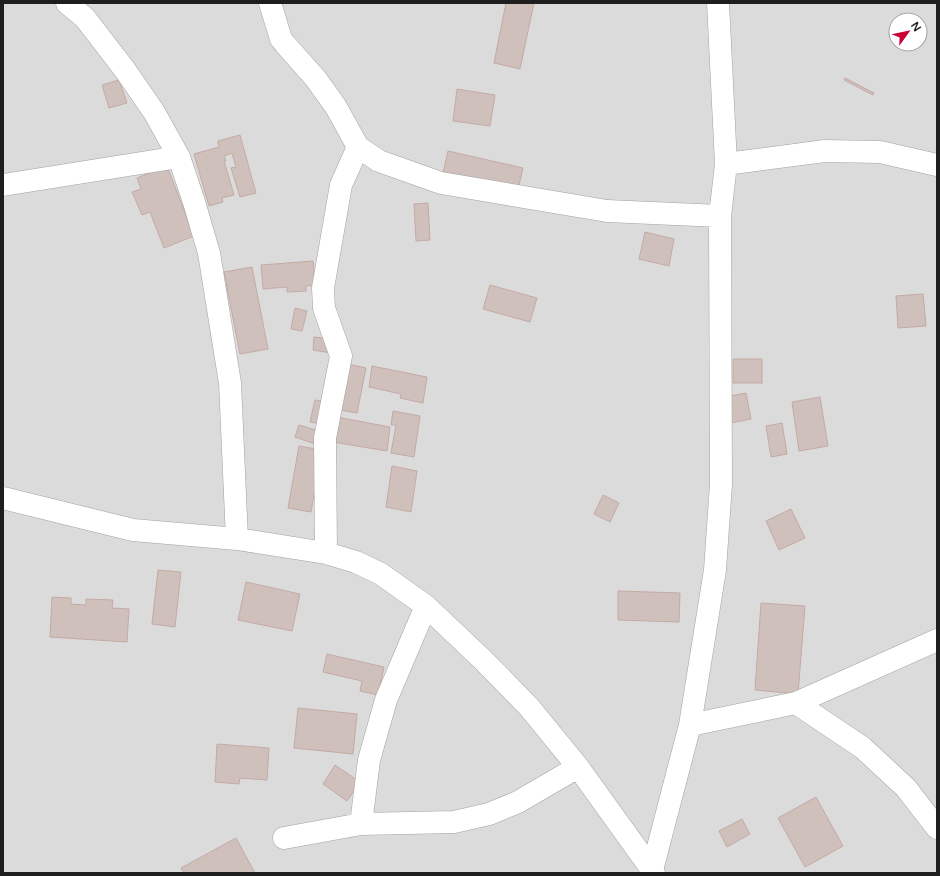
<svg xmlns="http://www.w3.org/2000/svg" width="940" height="876" font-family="'Varela Round',sans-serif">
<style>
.residential{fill:#dcdbdb;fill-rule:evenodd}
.building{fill:#d0c0bc;stroke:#c3aaa5}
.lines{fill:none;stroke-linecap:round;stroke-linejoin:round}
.street-casing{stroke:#a2a2a2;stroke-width:23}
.street{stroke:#fff;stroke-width:22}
</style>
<rect width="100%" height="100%" fill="#f0e9e3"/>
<path class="residential" d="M3,3h934v870h-934zM896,20h24v24h-24z"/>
<path class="building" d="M506,3h28l-14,66 -26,-6z
M845,78l29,15 -1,2 -29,-15z
M119,80l8,23 -18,5 -7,-23z
M457,89l38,6 -5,31 -37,-5z
M240,135l16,58 -16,4 -9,-29 5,-1 -4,-14 -8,3 2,5h-2l10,34 -12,3 1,4 -14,4 -15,-52 25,-7 -1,-6z
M448,151l75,17 -6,26 -75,-17z
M167,166l27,70 -30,12 -14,-36 -8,3 -10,-23 9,-3 -4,-11z
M428,203l2,37 -14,1 -2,-37z
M645,232l29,7 -5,27 -30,-7z
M313,261l2,24 -9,1v5l-19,1v-5l-24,2 -2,-24z
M252,267l16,82 -28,5 -16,-82z
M490,285l47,13 -7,24 -47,-13z
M923,294l3,32 -28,2 -2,-32z
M295,308l12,3 -5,20 -11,-2z
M314,337l19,2 -2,14 -18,-3z
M733,359h29v24h-29z
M348,364l18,4 -9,45 -18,-3z
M372,366l55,11 -4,26 -23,-5 1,-4 -32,-7z
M746,393l5,26 -20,4 -6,-26z
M820,397l8,49 -29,5 -7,-49z
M315,400l12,2 -5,22 -12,-2z
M393,411l27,5 -6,41 -23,-4 5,-28h-5z
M337,417l53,10 -3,24 -54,-9z
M782,423l5,31 -16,3 -5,-31z
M299,425l20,6 -4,13 -20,-7z
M299,446l23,4 -11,62 -23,-4z
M392,466l25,5 -6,41 -25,-5z
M603,495l16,8 -9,19 -16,-8z
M791,509l14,29 -26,12 -13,-29z
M158,570l23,2 -6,55 -23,-3z
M246,582l54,12 -8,37 -54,-11z
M618,591l62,2 -1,29 -61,-2z
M52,597l19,1v6l15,1v-6l27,1 -1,8 17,1 -2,33 -77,-5z
M761,603l44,3 -7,88 -43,-4z
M327,654l57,13 -6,28 -18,-4 2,-10 -39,-9z
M298,708l59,6 -4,40 -59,-6z
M217,744l52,4 -2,32 -27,-2 -1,6 -24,-2z
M335,765l25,17 -13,19 -24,-17z
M816,797l27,49 -38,21 -27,-49z
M742,819l8,15 -23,13 -8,-16z
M236,838l19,35h-71l-3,-5z"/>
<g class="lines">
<defs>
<path id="street" d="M67,3l18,15 40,52 29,42 25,45 15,45 15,51 21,130 7,156
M270,3l11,36 4,5 31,35 20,28 22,40 21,14 62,22 166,28 113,5
M726,164l99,-13 55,1 57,13
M3,185l176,-28
M3,498l130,32 104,9 89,14 30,9 25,12 45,32
M326,553l-1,-115 16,-82 -17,-48 -1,-20 18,-103 17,-38
M796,703l141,-63
M690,725l25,-155 6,-86 -1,-268 6,-52 -8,-161
M361,824l8,-64 17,-60 40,-94 57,54 46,47 49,60
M284,838l77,-14 93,-2 35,-8 29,-12 60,-35 74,103
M654,873l-2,-3 38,-145 106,-22 67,45 43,40 31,40"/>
</defs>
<use href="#street" class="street-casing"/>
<use href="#street" class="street"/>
</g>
<rect width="940" height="876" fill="none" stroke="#1e1e1e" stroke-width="8"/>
<g transform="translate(908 32) rotate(57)"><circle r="19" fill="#ffffff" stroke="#a5a5a5"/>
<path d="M0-3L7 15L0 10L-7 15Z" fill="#cc0036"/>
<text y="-6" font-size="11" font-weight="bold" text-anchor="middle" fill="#1e1e1e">N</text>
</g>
</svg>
